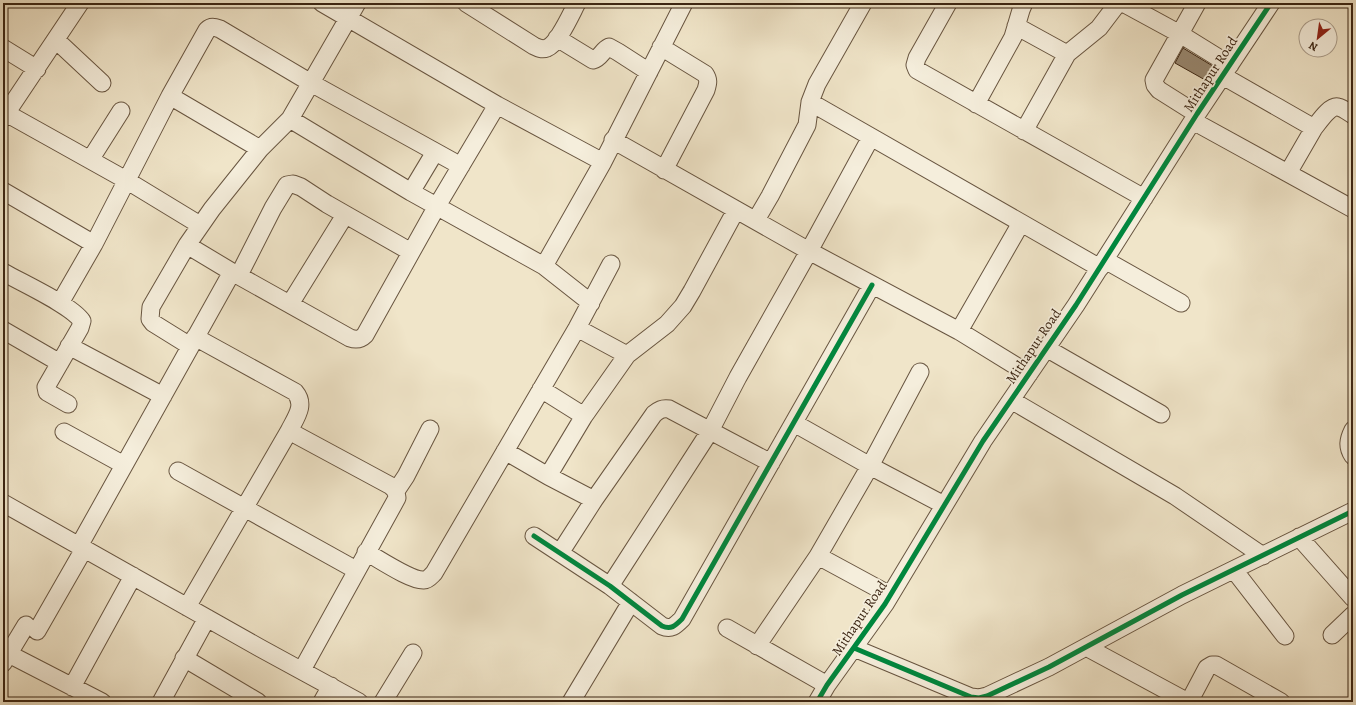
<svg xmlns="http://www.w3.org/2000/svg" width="1356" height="705" font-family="Alegreya,serif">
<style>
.shadow{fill:#0003}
.building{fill:#998972;stroke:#3b2513}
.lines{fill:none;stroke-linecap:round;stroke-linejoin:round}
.minor-casing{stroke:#685540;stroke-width:19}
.minor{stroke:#f5eedc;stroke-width:17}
.cycleway-casing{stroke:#f5eedc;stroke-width:8}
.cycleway{stroke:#00873e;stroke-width:5}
.labels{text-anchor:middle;stroke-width:3.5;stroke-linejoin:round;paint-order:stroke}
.street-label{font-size:14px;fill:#3b2513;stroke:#f5eedc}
</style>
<rect width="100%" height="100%" fill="#f0e5c9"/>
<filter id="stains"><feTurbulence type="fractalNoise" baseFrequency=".005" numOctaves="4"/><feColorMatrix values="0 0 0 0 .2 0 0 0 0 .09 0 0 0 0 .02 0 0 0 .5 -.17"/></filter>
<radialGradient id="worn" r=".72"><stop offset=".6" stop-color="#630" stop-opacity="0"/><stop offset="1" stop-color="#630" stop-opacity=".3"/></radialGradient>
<path class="shadow" d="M1192,54l32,20 -8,11 -40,-23z"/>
<path class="building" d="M1183,48l33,20 -9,13 -32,-18z"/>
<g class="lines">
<defs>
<path id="minor" d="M322,3l175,102 106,57
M466,3l68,43c4,2 8,4 13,2 11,-4 24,-34 30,-45
M948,3l-31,55 -2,7 2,5 227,128
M1123,3l57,31 50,31
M1197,3l-43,77 1,5 4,5 38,24
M1016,26l51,28 -43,77
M557,38l36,22c8,-2 9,-10 16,-13l9,5 31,20
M56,40l46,43
M661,47l44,27c4,6 3,9 1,16l-42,80
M3,48l34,21
M1067,54l32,-26 19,-25
M1223,76l91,52 -26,45
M170,96l90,53
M810,102l290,166
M976,104l37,-67 8,-27 3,-7
M6,113l120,67 74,45
M3,118l77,-115
M290,119l121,73 133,74 47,37
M1193,121l160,88
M1314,128c5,-6 16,-23 24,-21 5,1 10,5 15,8
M613,140l196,111 150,80 70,43
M90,160l31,-49
M3,191l91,53 -34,59
M411,192l24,-40
M756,220l14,-24 37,-71 3,-23 7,-18 46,-81
M94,244l76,-148 37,-66c4,-4 7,-3 13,-1l91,54 150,83
M187,245l45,27 118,66c6,2 10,2 15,-3l72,-129 60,-101
M1105,260l76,43
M544,266l59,-104 81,-159
M3,272c19,11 68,33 79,49l-2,7 -34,59 1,5 21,12
M239,275l34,-67 14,-23 6,-1 8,3 26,17 84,48
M290,304l55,-89
M577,328l50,27
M3,330l57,33
M959,331l62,-108
M69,346l94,50
M190,346l-37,-23 -3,-4 1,-12 36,-62 25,-36 48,-60 30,-30 67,-116
M1046,348l115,66
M541,389l43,27
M1011,400l164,96 88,60
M794,423l76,43 74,39
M1353,430c-5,10 -6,17 0,26
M289,431l102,55 5,5 1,7 -95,172
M64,432l60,33
M505,451l43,25 36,-60 43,-61 40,-31 16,-18 9,-15 44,-81
M178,471l178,99
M548,476l46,24
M396,491l10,-15 24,-47
M3,503l257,145 99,54
M534,536l76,50 52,40c9,4 13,0 20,-7l190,-334
M1299,537l54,61
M79,546l153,-274
M366,552c13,7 45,29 58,28 4,0 7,-4 10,-7l143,-245 34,-64
M560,553l34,-53 60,-86c5,-4 8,-6 15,-5l102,54
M818,556l52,-90 50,-94
M1234,570l51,66
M610,586l100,-155 28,-54 71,-126 62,-114
M187,607l102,-176c7,-14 17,-26 6,-39l-100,-55
M727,628l100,57
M37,631l47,-82
M1332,635l21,-20
M757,646l61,-90 72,39
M1086,647l102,55
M854,648l117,49 8,1 8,-2 62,-29 133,-72 171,-84
M3,651l99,51
M184,658l74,44
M3,663l23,-38
M72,687l61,-111
M161,702l46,-84
M322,702l9,-16
M383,702l30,-49
M571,702l60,-100
M817,702l10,-17 58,-81 98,-163 93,-136 121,-191 74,-111
M1189,702l18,-34 5,-3h4l65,37"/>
</defs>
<use href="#minor" class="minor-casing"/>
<use href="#minor" class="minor"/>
<defs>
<path id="cycleway" d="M534,536l76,50 52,40c9,4 13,0 20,-7l190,-334
M854,648l117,49 8,1 8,-2 62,-29 133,-72 171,-84
M817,702l10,-17 58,-81 98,-163 93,-136 121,-191 74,-111"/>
</defs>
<use href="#cycleway" class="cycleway-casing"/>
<use href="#cycleway" class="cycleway"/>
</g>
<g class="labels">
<g class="street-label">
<text transform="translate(1210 74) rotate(-57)" y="5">Mithapur Road</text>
<text transform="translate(1033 346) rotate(-56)" y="5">Mithapur Road</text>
<text transform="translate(859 618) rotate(-56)" y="5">Mithapur Road</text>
</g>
</g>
<rect width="1356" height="705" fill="none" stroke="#f0e5c9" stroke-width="16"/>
<rect x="4" y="4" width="1348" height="697" fill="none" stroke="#3b2513" stroke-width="2"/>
<rect x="8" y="8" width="1340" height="689" fill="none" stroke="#3b2513"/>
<g transform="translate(1318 38) rotate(209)"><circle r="19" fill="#f5eedc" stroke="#ab9e8c"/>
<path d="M0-3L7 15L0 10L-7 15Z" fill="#8f2418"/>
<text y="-6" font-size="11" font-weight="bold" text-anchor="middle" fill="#3b2513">N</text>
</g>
<rect width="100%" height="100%" filter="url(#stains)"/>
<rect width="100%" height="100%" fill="url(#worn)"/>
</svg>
